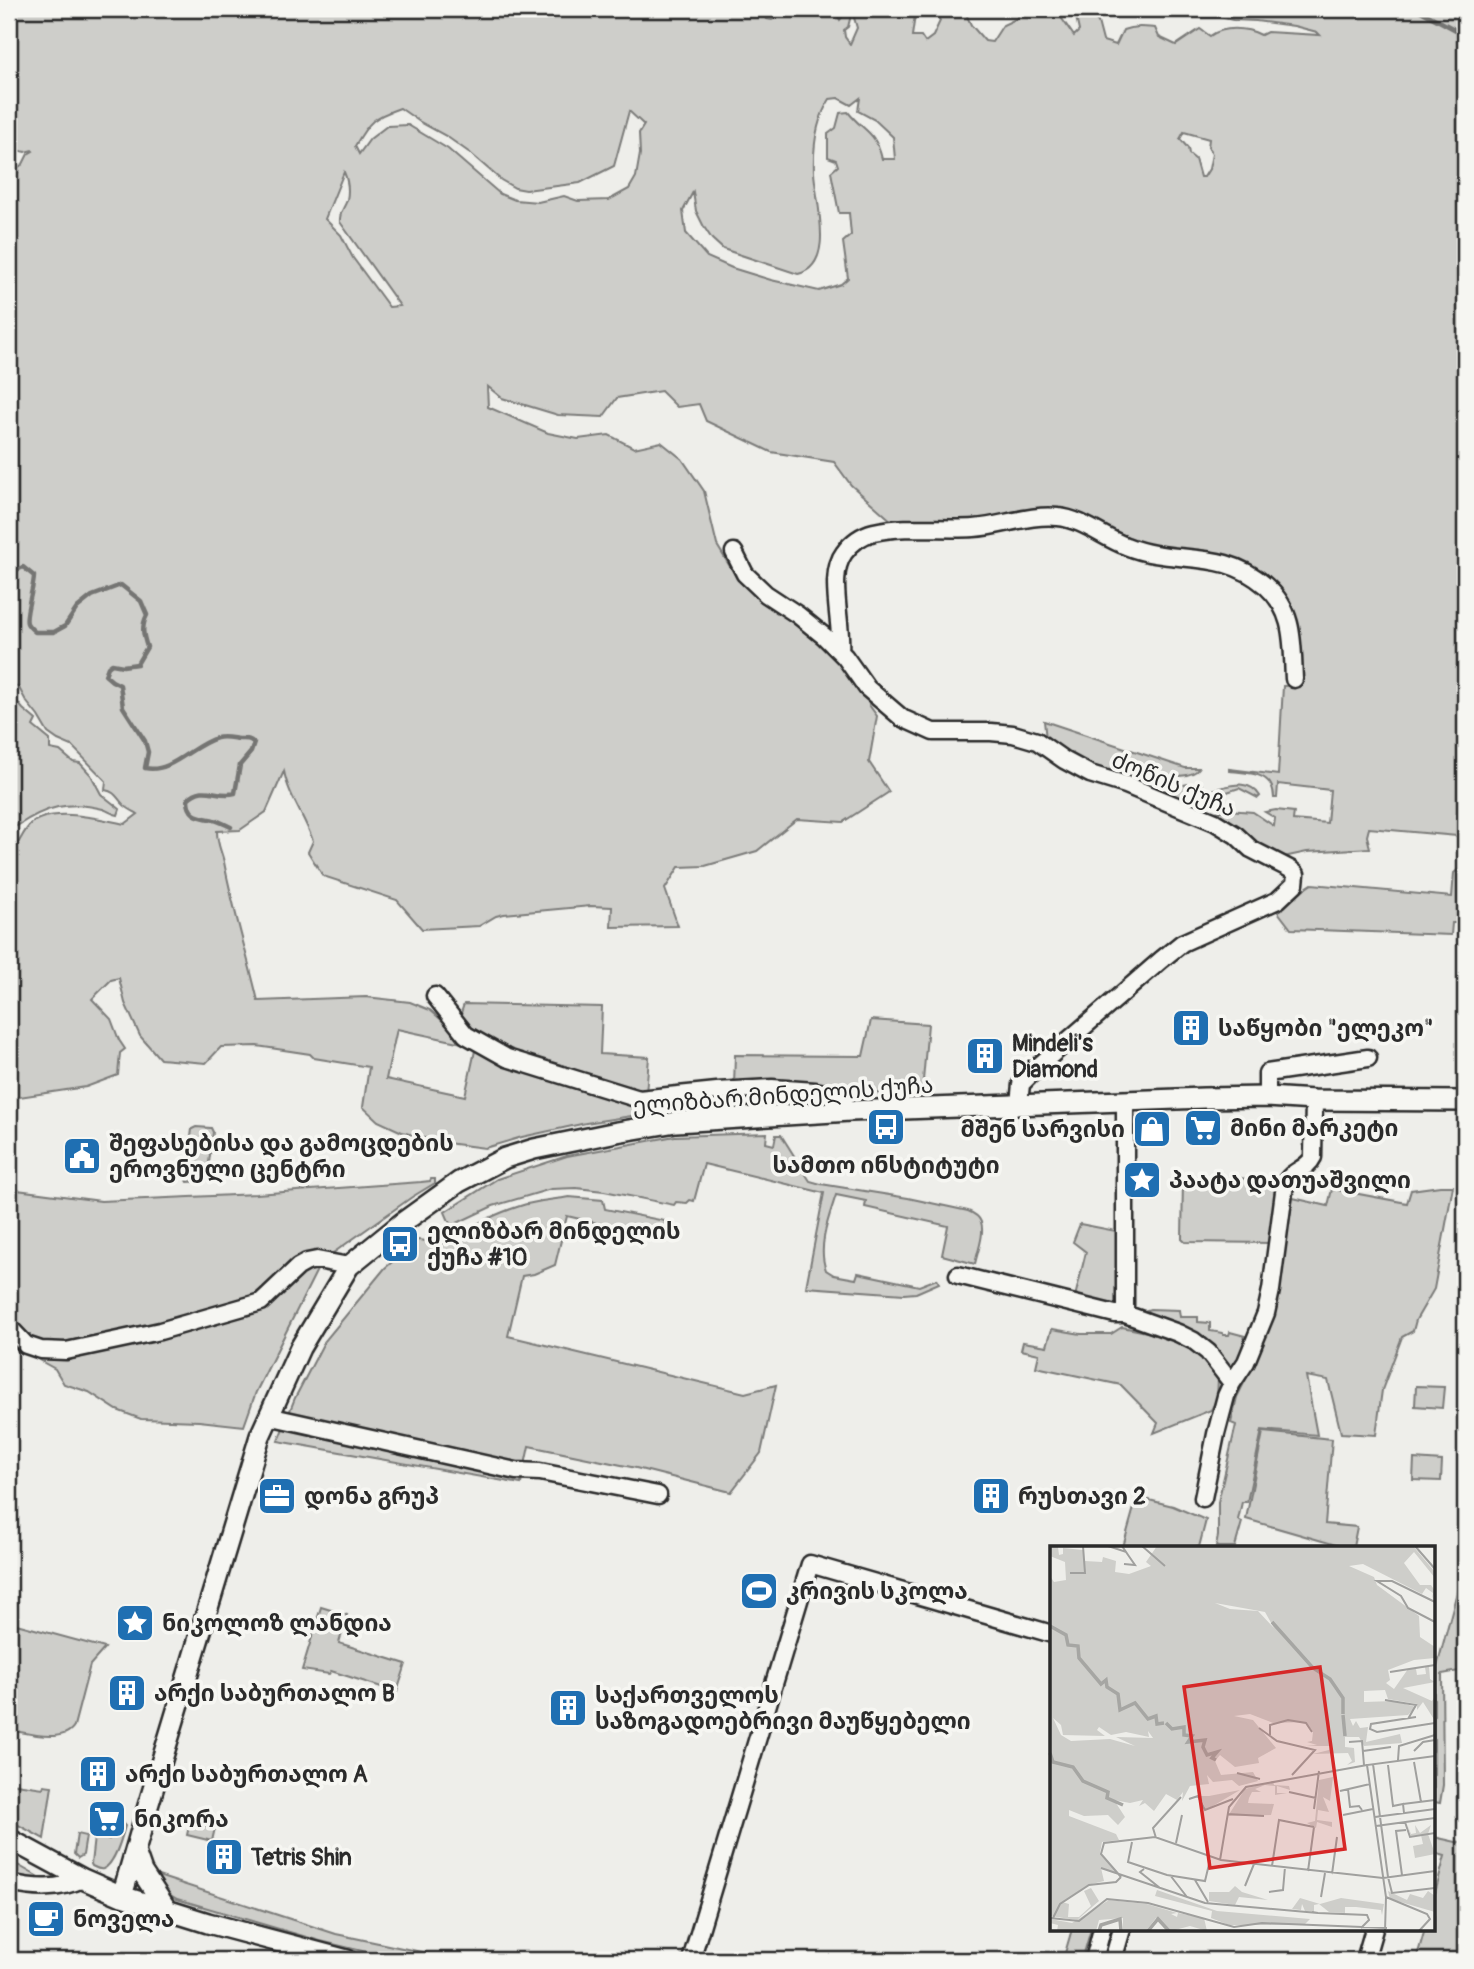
<svg xmlns="http://www.w3.org/2000/svg" width="1474" height="1969" font-family="Pangolin,'Noto Sans Georgian',sans-serif">
<style>
.green{fill:#cececa;stroke:#7c7c7a;stroke-width:2;fill-rule:evenodd}
.lines{fill:none;stroke-linecap:round;stroke-linejoin:round}
.stream{stroke:#757573;stroke-width:4.5}
.minor-casing{stroke:#2b2b2b;stroke-width:21}
.tertiary-casing{stroke:#2b2b2b;stroke-width:24}
.minor{stroke:#f6f6f2;stroke-width:16}
.tertiary{stroke:#f6f6f2;stroke-width:19}
.labels{text-anchor:middle;stroke-width:7;stroke-linejoin:round;paint-order:stroke}
.street-label{font-size:23px;fill:#2b2b2b;stroke:#f6f6f2}
.poi-label{font-size:23px;font-weight:bold;fill:#2b2b2b;stroke:#f6f6f2;text-anchor:start}
.inset-river{fill:none;stroke:#a6a6a3;stroke-width:3.5}
.inset-road{fill:none;stroke:#a0a09e;stroke-width:2}
.view{fill:#d62828;fill-opacity:0.15;stroke:#d62828;stroke-width:3.5}
.inset-edge{fill:none;stroke:#2b2b2b;stroke-width:3.5}
</style>
<rect width="100%" height="100%" fill="#eeeeea"/>
<filter id="ink" filterUnits="userSpaceOnUse"><feTurbulence type="fractalNoise" baseFrequency=".0143" numOctaves="2"/><feDisplacementMap in="SourceGraphic" scale="14" xChannelSelector="R" yChannelSelector="G"/><feConvolveMatrix kernelMatrix="1 2 1 2 8 2 1 2 1" color-interpolation-filters="sRGB"/></filter>
<g filter="url(#ink)">
<path class="green" d="M9,9h748l10,10 5,1 3,-2 1,-9h58l6,11 3,-4 8,-1 -3,12 -4,3 1,7 5,7 7,-16 -4,-14 2,-5h54l6,6 -3,21h9l4,6 8,-6 7,-15 -5,-12h35l-3,7 4,9 14,16 7,1 11,-17 15,-7 1,-9h34l7,7 14,20 5,-5 -3,-14 2,-8h12l3,8 5,5 5,19 13,4 7,-15c11,-4 20,-3 32,-2l4,9 17,8 24,-16 10,7c14,-10 36,-9 51,-1l6,-3 53,3 -3,-3 -23,-6 -38,-5 -23,-1 -14,-3h-21l-11,-5 -14,2 -11,-5h303v914h-13l-1,12 -160,-6 -16,-21 37,-24 140,13 2,-24 11,-9 -1,-16 -7,-12 -88,-8 -2,8 3,12 -63,4 -28,6 -7,-3 -59,-41 2,-2 13,-2 25,2 21,14 1,-8 -10,-6 11,-2 18,2 -1,8 34,3 3,-33 -52,-6 -1,14h-3c0,-26 -25,-25 -45,-27v-2l49,6 5,-89 17,-1 -1,-17 -4,-13 1,-40 -14,-21 -38,-32 -23,-7 -36,-3 -39,-7 -37,-16 -40,-15 -33,-6 -59,12 -83,3 -43,-38 -17,-23 -63,-10 -65,-31 -7,-17 -22,3 -16,-16 -44,7 -14,19 -45,-2 -56,-17 -15,-12 1,21 60,26 30,6 31,-4 25,13 27,-6 21,17 22,32 13,54 20,33 103,80 29,42v5l8,11 -8,46 20,30 -46,30 -46,-3 -40,32 -52,15 -26,1 -14,22 13,37 -67,1 1,-20 -21,-1 -87,8 -8,2 -17,10 -57,3 -25,-29 -74,-24 -15,-24 5,-11c-8,-24 -25,-46 -29,-70l-18,41 -26,18 -23,1c0,13 4,19 7,31 9,47 23,92 34,139l108,-4 44,5 20,8 35,30 178,65 2,9 -59,9 -64,14 -37,11 -46,-6 -37,-10 -24,-11 -15,-14 6,-40 -55,-9 -4,-4 -53,-8 -36,1 -15,16 -46,-4 -20,-23 -15,-33 -6,-25 -8,2 -19,19 19,20 8,21 6,9 -5,4 -2,22 -32,12 -73,11 -4,-10v-235c10,-7 12,-18 20,-27 19,-21 72,-7 96,-2l13,-10c-5,-3 -12,-6 -15,-10 -7,-7 -7,-12 -18,-14l1,-9 -34,-35 -14,-6 -10,-7 -10,-17 -12,-15 -7,-13 -10,-7v-497l3,1 -1,-6 8,-8 -5,-1 9,-6 5,-10 5,-3 -1,-1 -7,2 -8,-2 -8,9zM838,98l13,7 9,-7 -2,13 17,9 18,17 2,22h-13c-7,-29 -17,-26 -34,-47l-8,1 -4,15 -8,6v23l8,3 2,6 -7,6 8,41h10l2,22 -8,7 5,36 -7,6 -22,7 -48,-11 -39,-12 -25,-11 -21,-24 -3,-22 10,-19 3,19 8,16 8,12 11,10 75,25c39,-9 17,-75 16,-102 -1,-25 2,-52 16,-73zM400,108l20,14 26,14 24,17 31,27 14,8 11,2 54,-7 34,-17 15,-55 15,14 -5,8 1,21 -4,23 -7,12 -20,11 -31,1 -14,-5 -26,6 -23,-2 -15,-6 -52,-45 -40,-24 -21,1 -17,13 -11,15 -4,-8c14,-25 19,-29 45,-38zM1184,132l25,7 -1,8 4,7 -3,15 -5,8h-4l-5,-18 -6,-5 -1,-6 -8,-9zM344,172c4,9 5,18 3,28 -3,9 -8,12 -7,22l60,84 -11,1 -36,-49 -12,-23 -16,-16zM397,1029l79,17 -11,50 -79,-17z
M9,692l14,17 13,11 -3,6 17,14v9l10,2 13,11 7,1 11,12 10,19 19,15 -2,6c-6,-1 -9,-4 -15,-6 -34,-9 -58,-2 -86,17l-5,-1 -3,-4z
M1044,721l141,47h14c-8,13 -42,7 -57,6l-4,9 -63,-22 -29,-22z
M1188,784l14,1 3,6c19,-2 42,-16 55,5l-2,2 -19,-10 -18,6 -20,3 -15,6 -22,-10 10,-6z
M464,1004l138,3 -2,47 49,3 -3,37 -139,-40 -39,-22 -8,-16z
M871,1020l57,4 -6,68 -74,2 -25,-8h-89l1,-31 128,1z
M196,1127l15,1 2,4 -6,46 -3,3 -16,1 -2,-4 6,-49z
M767,1133l-1,10 8,2 2,-10h5l29,46 11,3 87,14 60,13c5,2 11,5 13,11 4,12 -4,31 -6,42l-33,-9 6,-29 -83,-19 1,-6 -30,-6c-7,22 -19,52 -10,75l8,5 22,4 2,-6 61,13 18,-7 2,4 -23,10 -12,1 -98,-7 18,-94 -120,-29 -10,37 -4,-1 -3,3 -11,-1 -2,3 -70,-14 -28,-3 -25,1 -58,17 -42,20 -6,-14 52,-33 70,-23 108,-20z
M1186,1177l81,2 6,2 6,7 -7,55 -87,-1 -3,-3 1,-58z
M431,1179h4v4l-23,14 -79,56 -22,1 -62,44 -92,26 -104,20 -21,-6 -17,-17 -6,-10v-122l92,12 155,-7 165,-12 9,-1z
M1440,1186h13l-19,103 -18,31 -3,11 -11,6 -20,53 -6,45 -35,-2 -13,-53 -22,-4 11,59 -55,-5 -15,72h-5l-4,18 4,2 -7,25h-19l2,-11v-34l18,-77 -5,-2 6,-26 13,-26 20,-56 8,-31 15,-86 35,8 4,-17 75,14 4,-13z
M569,1197l34,3 2,9 60,12v18l-98,-23 -12,49 -21,9 -12,2 -14,60 237,57 31,-8 -15,68 -30,39 -95,-24 -107,-22 -8,38 -243,-43 17,-43 29,-56 61,-74 33,-28 37,4 -1,-7c20,-12 43,-24 66,-31 15,-5 33,-6 49,-9z
M1080,1224l36,7 1,73 -8,5 -35,-8 12,-49 -13,-10z
M308,1268h10l-62,124 -12,34 -45,-5 -58,-2 -24,-9 -28,-18 -25,-8 -9,-15 -18,-10 228,-51z
M1150,1309l29,1 1,7h18v5l12,1v8l13,2v2h6l1,-3 15,4 -5,20 -9,11c-25,-32 -48,-43 -87,-51v-5z
M1122,1327l54,11 33,24 9,16 -1,21 -6,11 -57,23 4,-10 -37,-38 -85,-18 3,-13 -18,-4 2,-8 24,4 5,-17 29,5h30z
M1416,1386l28,1 -2,21 -27,-2z
M1263,1432l69,7 -7,85 32,3 -4,20h-10l-97,-28z
M1414,1459l28,2 -1,20 -28,-1z
M1137,1497l36,9 33,14 -7,27h-76z
M1461,1577l4,1v92l-23,4 1,111 -3,18 -6,-1v-124z
M321,1607l26,8 -8,28 67,21 -9,28 -66,-21 -2,3 -27,-4z
M9,1622l96,26 -15,17 -16,61c-11,18 -47,7 -65,4z
M9,1783l34,5 1,-3 8,1 -8,53 -35,-19z
M111,1822l12,2 2,2c-3,11 -10,38 -22,43 -4,1 -7,-1 -11,-3l-1,-2 3,-27 15,2z
M190,1822l25,6 -3,13 -25,-6z
M77,1834l9,2 -3,19 -5,3 -4,-4z
M1434,1837l31,7v116h-49l9,-31h9v-32l11,-41 -11,-3z
M9,1860l40,23 -40,-2z
M152,1874l184,60 123,26h-59l-80,-19 -143,-42 -15,-9z
M1072,1929h19l-9,31h-19z"/>
<g class="lines">
<path class="stream" d="M1417,9l48,26
M9,531l4,12 -4,7
M9,574l14,-7 11,9c0,12 -10,39 -7,47 1,3 6,7 8,9h19l11,-6 12,-18 15,-12 29,-11 20,16 6,14c-6,12 -4,20 0,32l-10,17 -14,2 -11,-2 -4,3 -3,8 7,6 8,4 3,22 22,34 3,11 -3,16c26,6 48,-24 72,-30 7,-2 14,0 22,1 7,0 10,-1 15,4l-3,9 -11,13 -5,28c-18,5 -31,-10 -47,6 0,18 12,18 26,21 6,1 12,5 17,7"/>
<defs>
<path id="minor" d="M734,552l11,22 21,20 32,21 26,21 21,21 22,31 35,30 31,14h58l22,2 24,7 27,19 26,14 36,11 89,37 21,13 15,14 39,20 6,5 -1,10 -17,16 -96,43 -21,17 -120,104 -20,20 -2,20
M840,652c3,-28 -13,-77 4,-99 7,-10 18,-18 30,-21 32,-7 67,-2 100,-4 28,-2 56,-14 84,-11 24,2 46,21 68,29 49,20 96,1 140,40 29,26 26,57 28,93
M435,996l31,39 41,23 132,41 78,-8 55,-3 43,3 14,3 14,7 7,10
M1267,1097v-24l101,-15
M958,1275l157,39h10l53,19 16,8 14,11 24,31
M1125,1314v-213
M9,1327l17,18 15,5 25,1 94,-20 101,-29 37,-35 9,-5 10,-2 32,6
M268,1416l248,55 24,1 118,23
M1203,1498l13,-64 10,-38 6,-13 14,-21 20,-49 5,-23 14,-106c6,-14 22,-14 28,-27l1,-57
M9,1883c27,6 49,7 74,-4
M691,1960l119,-396 242,70
M1094,1960l8,-31
M1113,1960l9,-31
M1365,1960l9,-31"/>
<path id="tertiary" d="M9,1839l74,40 39,17 86,27 139,37
M135,1852l7,20 25,38
M122,1896l26,-90 112,-370 40,-88 49,-82 53,-43 57,-41 46,-24 29,-9 83,-17 59,-10 174,-11 354,-13 63,-1 47,3 151,1"/>
</defs>
<use href="#minor" class="minor-casing"/>
<use href="#tertiary" class="tertiary-casing"/>
<use href="#minor" class="minor"/>
<use href="#tertiary" class="tertiary"/>
</g>
</g>
<defs>
<symbol id="building-square" viewBox="-11 -11 22 22"><rect x="-9" y="-9" width="18" height="18" rx="4" fill="#1f6fb2" stroke="#f6f6f2"/><path d="M-4-6H4V6H1V3H-1V6H-4ZM-2.5-4.3h1.7v1.8h-1.7ZM.8-4.3h1.7v1.8H.8ZM-2.5-1h1.7V.8h-1.7ZM.8-1h1.7V.8H.8Z" fill="#fff"/></symbol>
<symbol id="bus-square" viewBox="-11 -11 22 22"><rect x="-9" y="-9" width="18" height="18" rx="4" fill="#1f6fb2" stroke="#f6f6f2"/><path d="M-5-6H5V4H4V6H2V4H-2V6H-4V4H-5ZM-3.5-4V0h7V-4ZM-3.5 1.2v1.5H-2V1.2ZM2 1.2v1.5H3.5V1.2Z" fill="#fff"/></symbol>
<symbol id="supermarket-square" viewBox="-11 -11 22 22"><rect x="-9" y="-9" width="18" height="18" rx="4" fill="#1f6fb2" stroke="#f6f6f2"/><path d="M-6-5.5h2.5l.6 2H6L4.5 2H-2.5L-4.4-4H-6ZM-1.5 3.2a1.3 1.3 0 1 0 .1 0ZM3 3.2a1.3 1.3 0 1 0 .1 0Z" fill="#fff"/></symbol>
<symbol id="shop-square" viewBox="-11 -11 22 22"><rect x="-9" y="-9" width="18" height="18" rx="4" fill="#1f6fb2" stroke="#f6f6f2"/><path d="M-5-2.5h2.3a2.7 3.5 0 0 1 5.4 0H5L5.5 6h-11ZM-1.5-2.5h3a1.5 2.3 0 0 0-3 0Z" fill="#fff"/></symbol>
<symbol id="civic-square" viewBox="-11 -11 22 22"><rect x="-9" y="-9" width="18" height="18" rx="4" fill="#1f6fb2" stroke="#f6f6f2"/><path d="M-.6-6.5H3V-4.5H.6V-3L4-1V1h2V6H-6V1h2V-1L-.6-3ZM-1.2 2.5V6h2.4V2.5Z" fill="#fff"/></symbol>
<symbol id="sight-square" viewBox="-11 -11 22 22"><rect x="-9" y="-9" width="18" height="18" rx="4" fill="#1f6fb2" stroke="#f6f6f2"/><path d="M0-6L1.8-2.2L6-1.7L2.9 1.2L3.7 5.4L0 3.3L-3.7 5.4L-2.9 1.2L-6-1.7L-1.8-2.2Z" fill="#fff"/></symbol>
<symbol id="office-square" viewBox="-11 -11 22 22"><rect x="-9" y="-9" width="18" height="18" rx="4" fill="#1f6fb2" stroke="#f6f6f2"/><path d="M-6-3h4V-5.5h4V-3h4V5H-6ZM-1-4.5V-3h2v-1.5ZM-6 0V1H6V0Z" fill="#fff"/></symbol>
<symbol id="stadium-square" viewBox="-11 -11 22 22"><rect x="-9" y="-9" width="18" height="18" rx="4" fill="#1f6fb2" stroke="#f6f6f2"/><path d="M0-5a6.5 5 0 1 0 0 10a6.5 5 0 1 0 0-10ZM-3.5-1.8h7v3.6h-7Z" fill="#fff"/></symbol>
<symbol id="cafe-square" viewBox="-11 -11 22 22"><rect x="-9" y="-9" width="18" height="18" rx="4" fill="#1f6fb2" stroke="#f6f6f2"/><path d="M-5.5-4.5H6V0H3Q3 3.5 0 3.5H-2.5Q-5.5 3.5-5.5 0ZM3-3.2v2h1.7v-2ZM-6 4.5H4V6H-6Z" fill="#fff"/></symbol>
</defs>
<g fill-rule="evenodd">
<use href="#building-square" x="1169" y="1006" width="44" height="44"/>
<use href="#building-square" x="963" y="1034" width="44" height="44"/>
<use href="#bus-square" x="864" y="1105" width="44" height="44"/>
<use href="#supermarket-square" x="1181" y="1106" width="44" height="44"/>
<use href="#shop-square" x="1130" y="1107" width="44" height="44"/>
<use href="#civic-square" x="60" y="1134" width="44" height="44"/>
<use href="#sight-square" x="1120" y="1158" width="44" height="44"/>
<use href="#bus-square" x="378" y="1222" width="44" height="44"/>
<use href="#office-square" x="255" y="1474" width="44" height="44"/>
<use href="#building-square" x="969" y="1474" width="44" height="44"/>
<use href="#stadium-square" x="737" y="1569" width="44" height="44"/>
<use href="#sight-square" x="113" y="1601" width="44" height="44"/>
<use href="#building-square" x="105" y="1671" width="44" height="44"/>
<use href="#building-square" x="546" y="1686" width="44" height="44"/>
<use href="#building-square" x="76" y="1752" width="44" height="44"/>
<use href="#supermarket-square" x="85" y="1797" width="44" height="44"/>
<use href="#building-square" x="202" y="1835" width="44" height="44"/>
<use href="#cafe-square" x="24" y="1897" width="44" height="44"/>
</g>
<g class="labels">
<g class="street-label">
<text transform="translate(1174 784) rotate(23)" y="8">ძოწის ქუჩა</text>
<text transform="translate(783 1095) rotate(-4)" y="8">ელიზბარ მინდელის ქუჩა</text>
</g>
<g class="poi-label">
<text x="1218" y="1036">საწყობი "ელეკო"</text>
<text x="1012" y="1051">Mindeli's<tspan x="1012" dy="26">Diamond</tspan></text>
<text x="1230" y="1136">მინი მარკეტი</text>
<text x="1125" y="1137" text-anchor="end">მშენ სარვისი</text>
<text x="109" y="1151">შეფასებისა და გამოცდების<tspan x="109" dy="26">ეროვნული ცენტრი</tspan></text>
<text x="886" y="1173" text-anchor="middle">სამთო ინსტიტუტი</text>
<text x="1169" y="1188">პაატა დათუაშვილი</text>
<text x="427" y="1239">ელიზბარ მინდელის<tspan x="427" dy="26">ქუჩა #10</tspan></text>
<text x="304" y="1504">დონა გრუპ</text>
<text x="1018" y="1504">რუსთავი 2</text>
<text x="786" y="1599">კრივის სკოლა</text>
<text x="162" y="1631">ნიკოლოზ ლანდია</text>
<text x="154" y="1701">არქი საბურთალო B</text>
<text x="595" y="1703">საქართველოს<tspan x="595" dy="26">საზოგადოებრივი მაუწყებელი</tspan></text>
<text x="125" y="1782">არქი საბურთალო A</text>
<text x="134" y="1827">ნიკორა</text>
<text x="251" y="1865">Tetris Shin</text>
<text x="73" y="1927">ნოველა</text>
</g>
</g>
<g transform="translate(1050 1546)">
<rect width="385" height="385" fill="#eeeeea"/>
<path d="M0,0h13l-5,1 1,8 4,-1v-6l20,2 2,21v-10l17,1 1,-5 13,4 -1,11 14,2 22,-8 -5,-4 11,-16h256l22,26v6l-21,-26 -10,11 16,22h11l4,6 -3,8 1,-6 -7,-5 -4,6 -59,-30 -14,2 25,11 3,8 42,31 1,21 15,10v11l-21,2 -26,10 2,10 -4,3 8,6 14,-20h8l1,6 9,-1 -1,-7h4l1,12 5,3 -32,6 29,13 3,-5v25l-12,-19 -6,8v-6l-29,-5 -3,-9 -21,1v11l30,-1 22,6 -8,8 -58,4 3,7 3,-5 4,7 8,-1 -2,15 34,-8 2,9 -38,3 -5,-9h-14v10l9,1 1,14 -8,3 5,-4 -4,-8 -35,1 16,-4 1,-4h-24l11,-1 -10,-3 5,-1 1,-9 -7,-10 -33,1 -23,-9 -16,2 19,4 23,28 -18,10 1,5 -24,4 -15,-12 -5,6 6,14 32,-3 5,9 -19,5 -7,-6 -19,2 -6,-7 2,9 -19,2 -8,15 1,-9 -6,8 -11,-6 -12,17 -9,-8 -6,3 4,-6 -13,3 -16,-3 11,17 -7,8 -10,-10 -24,1 -15,-6v6l47,18 3,6 -17,2 -2,11 19,21 -18,-6 3,13 -16,4 -26,17 7,2 -1,13h11l12,-11 -7,-15 7,-3 8,13 -22,19 -27,-4v-340l4,6 12,-2 -1,-18 -15,-6zM165,57l50,9 9,16 -16,-17 -28,-2zM3,172l8,7 2,10 42,1 -8,-6 2,-3 12,8 15,-3 23,5 -1,-6 5,7 -37,-1 19,9 -25,-7 -39,2 -10,-6zM283,231l-3,24 -7,-4 6,15 -11,-2 -1,10 15,2v5l-15,-5 -1,6 -9,-5 8,-2 4,-41zM223,235l1,4 15,1 1,4 -13,-4v7h10l-12,2v-9l-10,-1 -10,4 6,3h-9l-3,6 -1,5 26,1 -3,11 -43,1 17,-27zM190,244l-34,20 -6,-14h9zM357,278l4,10 5,-1 -1,-8 5,8 11,-8 -3,9 7,20 -20,4 -2,-12 10,-2 -2,-9 -10,1zM185,340l7,6 26,8 -29,-3 -4,8 -26,-4v-9h20zM107,344l60,21 93,8 -6,6h-75l-18,-7 1,-7 -57,-15zM338,345l19,9 3,-6 13,4 5,-7 7,5v16l-45,-13zM250,352l20,6 21,-6 43,6 -2,11 -1,-5 -25,-3h-11v6l-16,-1 -10,-8 -5,1v7l-9,-1 -3,-7 -1,6 -9,-1zM59,354l38,4 30,9 -6,1 6,3 1,-4 26,5 3,13 -17,-5 -19,5 -15,-13 -10,13h-23v-13l-24,2 -3,11h-39l1,-6 -8,-2v-4l22,4z" fill="#cececa" fill-rule="evenodd"/>
<path class="inset-river" d="M222,76l41,46 17,11 13,19v16M0,80l16,9 2,10 10,1 1,12 22,26 5,-4 1,7 11,7 2,16 15,-7 13,16 8,-3 1,8 7,-1M293,169l2,21M116,177l6,6 12,-2v8l8,1 -4,6 17,-2 -2,7 4,8 10,-3 -5,6 4,2M0,207l3,9 20,5 10,14 25,11 -1,6 16,7M49,385l2,-6 19,-6 1,12M98,385l10,-12 11,12"/>
<path class="inset-road" d="M58,0l18,6 -4,-6M92,0l23,20M365,0l20,23M74,18l11,1 -9,-13M20,27h15l-2,-27M385,56l-43,-21h-15l24,15 7,12 27,14M340,126l45,-7M335,154l31,5 -8,14M366,171l-45,7 -1,5 7,3 58,-9M209,182l18,13 38,9 -23,25M220,189v-10l18,-5 18,3 6,9M299,196l13,-1 2,24M313,205l28,-4M364,205l9,-9 12,-2M348,214l1,-14 36,-11M364,216l7,40M323,218l15,113M338,219l5,41 10,-2 1,9M187,227l23,6M298,243l2,18 9,-1 3,4M290,245l30,-7M239,246l27,6M139,253l9,-3 7,14 28,-11M353,258l32,-4M264,263l5,-38M177,268l37,2M293,269l30,-6M325,271l60,-8M355,276l5,15 25,-4M326,280l59,-8M106,292l-3,-10 28,-31M82,296l-4,20 39,13 38,6 5,-21M126,297l6,-28M170,314l9,-53 17,-20 121,-22M222,320l7,-46 35,7M51,322l104,35 113,10 -6,-1M94,323l-4,3 20,16M258,325l6,-44M282,328l5,-37M120,329l17,22M352,329l-6,-44 10,-1M71,331l-20,-23 3,-11 51,-6 66,23 162,18M338,331l4,16 43,-5M333,332l52,-7M145,334l13,22M195,340l9,-22M219,346l14,-2 2,-23M271,351l4,-24M336,351l41,17 3,5 -11,12M268,367l49,2 2,5 -8,8M0,372l29,3 28,-22 41,4 86,24 28,-4 125,5M3,372l7,-14 29,-19 27,-3 5,-5M335,385l1,-34 -19,-132 68,-9"/>
<path class="view" d="M270,121l25,182 -135,19 -26,-181z"/>
<rect width="385" height="385" class="inset-edge"/>
</g>
<rect width="1474" height="1969" fill="none" stroke="#f6f6f2" stroke-width="35"/>
<rect x="18" y="18" width="1439" height="1934" fill="none" stroke="#2b2b2b" stroke-width="2.5" filter="url(#ink)"/>
</svg>
